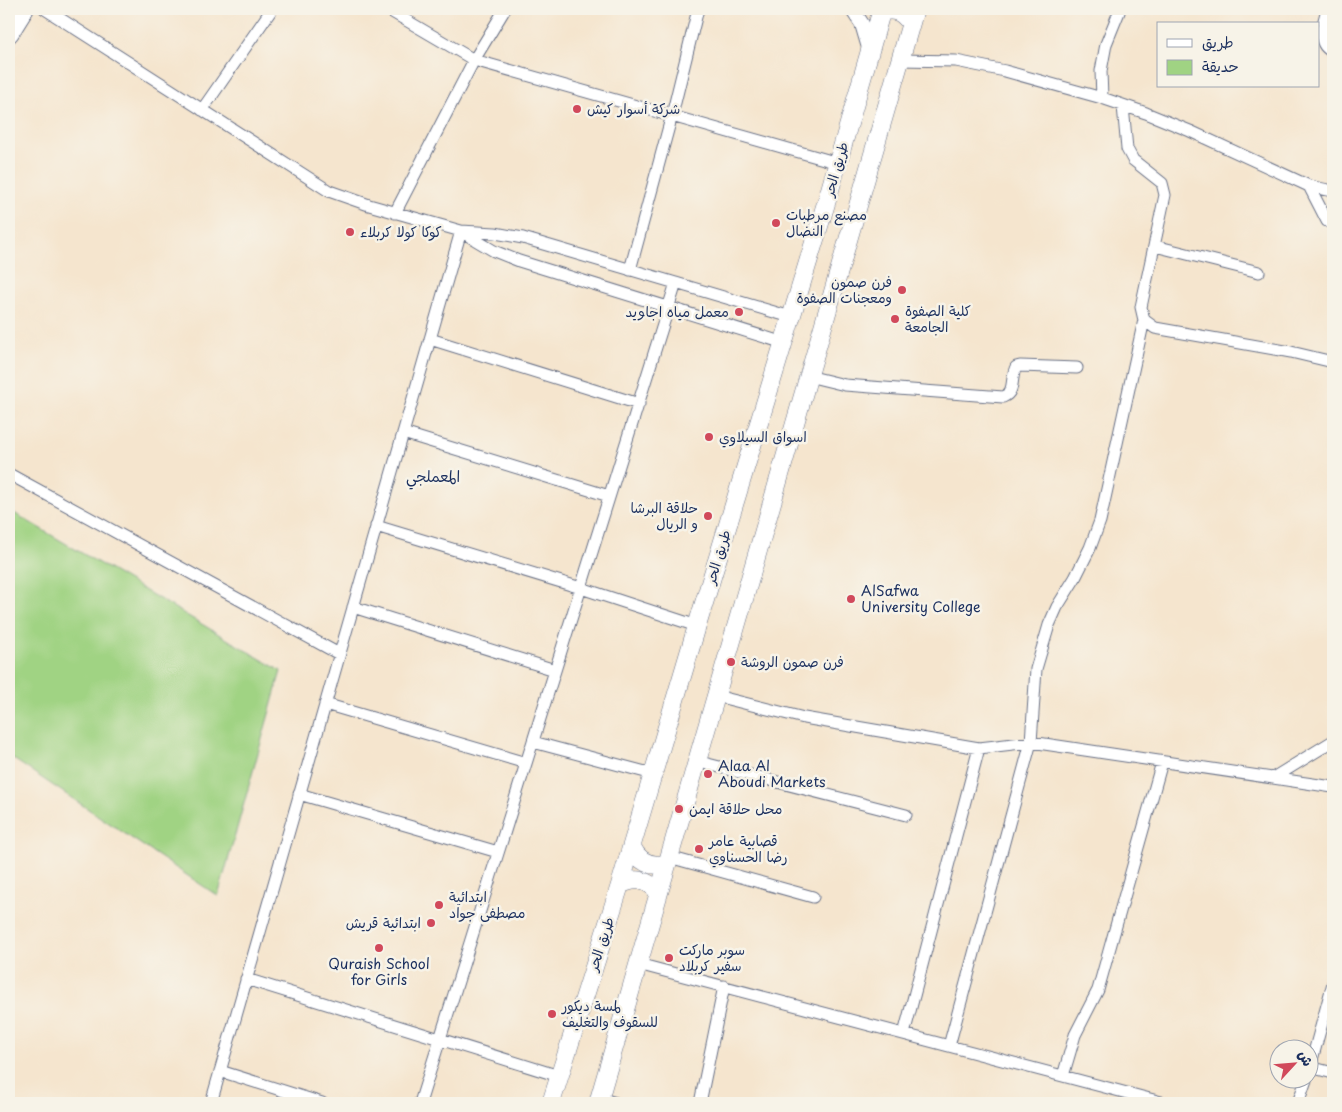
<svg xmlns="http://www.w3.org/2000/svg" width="1342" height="1112" font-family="'Playpen Sans','Playpen Sans Arabic',sans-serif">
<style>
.green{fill:#a0d383;stroke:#5e8170}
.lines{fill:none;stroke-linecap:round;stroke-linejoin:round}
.minor-casing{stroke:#676f85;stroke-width:13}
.tertiary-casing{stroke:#676f85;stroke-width:16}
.primary-casing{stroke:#676f85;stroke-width:19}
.trunk-casing{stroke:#676f85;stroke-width:21}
.minor{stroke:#fff;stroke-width:11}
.tertiary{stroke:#fff;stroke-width:14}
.primary{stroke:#fff;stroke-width:18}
.trunk{stroke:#fff;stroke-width:19}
.poi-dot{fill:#d1495b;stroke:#f7f3e8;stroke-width:2}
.labels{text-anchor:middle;stroke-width:5;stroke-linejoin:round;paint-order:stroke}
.poi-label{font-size:14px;fill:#1b2f5e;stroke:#f7f3e8;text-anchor:start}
.street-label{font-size:14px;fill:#1b2f5e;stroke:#f7f3e8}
.neighbourhood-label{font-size:15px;fill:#1b2f5e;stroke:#f7f3e8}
</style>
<rect width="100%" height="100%" fill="#f7f3e8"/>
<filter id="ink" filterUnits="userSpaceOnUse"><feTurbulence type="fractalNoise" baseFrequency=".02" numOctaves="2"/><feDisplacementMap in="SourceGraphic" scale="10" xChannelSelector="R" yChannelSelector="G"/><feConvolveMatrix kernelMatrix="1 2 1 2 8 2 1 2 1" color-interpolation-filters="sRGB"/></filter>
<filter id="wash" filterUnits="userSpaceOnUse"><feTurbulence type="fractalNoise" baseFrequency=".0096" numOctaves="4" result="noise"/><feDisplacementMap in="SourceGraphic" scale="20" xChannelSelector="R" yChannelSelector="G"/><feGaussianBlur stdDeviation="1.12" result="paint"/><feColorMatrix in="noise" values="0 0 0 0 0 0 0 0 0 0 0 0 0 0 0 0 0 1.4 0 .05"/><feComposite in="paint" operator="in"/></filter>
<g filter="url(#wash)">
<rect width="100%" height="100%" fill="#f5e5ce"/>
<path class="green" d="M9,510l272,161 -63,225 -209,-140z"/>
</g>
<g filter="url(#ink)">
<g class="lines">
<defs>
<path id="minor" d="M45,9l284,182 40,14 92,26 34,2 28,5 268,79
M387,9l87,51 364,103
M1327,9c-4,16 -12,35 6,43
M900,60l56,1 49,10 97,27 44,15 44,18 119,55 18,35 6,3
M1102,98l-1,-27 5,-27 13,-32 -1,-3
M1123,106l4,43 6,11 29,23 3,12 -24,112 3,13 11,8 136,24 42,10
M202,110l70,-101
M1309,186l24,5
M395,213l79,-153 31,-51
M462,232l32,19 25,10 265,82
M1155,246l104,26
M630,270l42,-155 26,-106
M430,339l209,65
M808,376l37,9 158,12c13,-5 7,-19 13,-30l4,-1 57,2
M403,433l206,63
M9,474l330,180
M376,526l205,62 116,38
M353,607l202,63
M716,696l88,22 175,30 52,-6 302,45
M325,704l201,59
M533,742l120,32
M696,761l210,54
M1273,778l60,-37
M299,794l199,58
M669,857l144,40
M638,964l527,139
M246,979l313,97
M904,1034l75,-286
M949,1046l82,-304 5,-73 13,-44 8,-18 18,-29 15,-30 10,-27 44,-201
M1310,1067l23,-84
M1310,1067l23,6
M220,1071l102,32
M1063,1076l12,-41 23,-45 64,-228
M599,1098l17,5
M211,1103l250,-872
M420,1103l256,-820
M700,1103l24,-117
M1298,1103l8,-23"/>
<path id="tertiary" d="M852,9l10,15 8,27"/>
<path id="primary" d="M881,12c13,-4 22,0 29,11
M632,847c7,15 19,21 35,16
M620,885c15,-8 28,-6 39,8
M551,1103l69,-218 77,-259 130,-426 55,-191
M598,1103l317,-1094"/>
<path id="trunk" d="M9,33l15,-24"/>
</defs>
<use href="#minor" class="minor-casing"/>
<use href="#tertiary" class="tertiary-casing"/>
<use href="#primary" class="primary-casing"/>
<use href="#trunk" class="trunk-casing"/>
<use href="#minor" class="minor"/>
<use href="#tertiary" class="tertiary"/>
<use href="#primary" class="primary"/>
<use href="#trunk" class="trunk"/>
</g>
</g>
<g class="poi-dot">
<circle cx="577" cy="109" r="5"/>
<circle cx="776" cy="223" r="5"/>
<circle cx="350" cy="232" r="5"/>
<circle cx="902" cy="290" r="5"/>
<circle cx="739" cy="312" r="5"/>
<circle cx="895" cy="319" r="5"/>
<circle cx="709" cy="437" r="5"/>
<circle cx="708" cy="516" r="5"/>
<circle cx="851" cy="599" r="5"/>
<circle cx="731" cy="662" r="5"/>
<circle cx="708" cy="774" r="5"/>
<circle cx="679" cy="809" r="5"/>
<circle cx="699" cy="849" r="5"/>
<circle cx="439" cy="905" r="5"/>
<circle cx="431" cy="923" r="5"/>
<circle cx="379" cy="948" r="5"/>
<circle cx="669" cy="958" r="5"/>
<circle cx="552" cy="1014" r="5"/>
</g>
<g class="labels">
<g class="poi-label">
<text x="587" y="114">شركة أسوار كيش</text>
<text x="786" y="220">مصنع مرطبات<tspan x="786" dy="16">النضال</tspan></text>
<text x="360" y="237">كوكا كولا كربلاء</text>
<text x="892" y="287" text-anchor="end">فرن صمون<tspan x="892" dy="16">ومعجنات الصفوة</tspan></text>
<text x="905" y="316">كلية الصفوة<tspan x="905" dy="16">الجامعة</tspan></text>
<text x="729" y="317" text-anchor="end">معمل مياه اجاويد</text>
<text x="719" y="442">اسواق السيلاوي</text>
<text x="698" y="513" text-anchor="end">حلاقة البرشا<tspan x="698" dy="16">و الريال</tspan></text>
<text x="861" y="596">AlSafwa<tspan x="861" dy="16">University College</tspan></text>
<text x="741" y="667">فرن صمون الروشة</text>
<text x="718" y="771">Alaa Al<tspan x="718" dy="16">Aboudi Markets</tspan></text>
<text x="689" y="814">محل حلاقة ايمن</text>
<text x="709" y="846">قصابية عامر<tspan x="709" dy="16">رضا الحسناوي</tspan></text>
<text x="449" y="902">ابتدائية<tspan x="449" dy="16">مصطفى جواد</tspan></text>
<text x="421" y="928" text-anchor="end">ابتدائية قريش</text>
<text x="679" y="955">سوبر ماركت<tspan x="679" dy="16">سفير كربلاد</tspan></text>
<text x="379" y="969" text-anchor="middle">Quraish School<tspan x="379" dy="16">for Girls</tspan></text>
<text x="562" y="1011">لمسة ديكور<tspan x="562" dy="16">للسقوف والتغليف</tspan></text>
</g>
<g class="street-label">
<text transform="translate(836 169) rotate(-74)" y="5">طريق الحر</text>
<text transform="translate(718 557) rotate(-73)" y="5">طريق الحر</text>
<text transform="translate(601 944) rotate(-72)" y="5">طريق الحر</text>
</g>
<g class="neighbourhood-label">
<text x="433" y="482">المعملجي</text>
</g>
</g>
<rect width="1342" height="1112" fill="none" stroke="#f7f3e8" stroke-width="30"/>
<rect x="1157" y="22" width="162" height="65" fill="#f7f3e8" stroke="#9fa5b1"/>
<rect x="1167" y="39" width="25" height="8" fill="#ffffff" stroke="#9fa5b1"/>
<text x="1202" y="48" font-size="15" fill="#1b2f5e">طريق</text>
<rect x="1167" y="60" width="25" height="15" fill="#a0d383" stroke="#9fa5b1"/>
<text x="1202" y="72" font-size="15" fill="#1b2f5e">حديقة</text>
<g transform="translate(1294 1064) rotate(64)"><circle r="24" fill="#f7f3e8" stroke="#9fa5b1"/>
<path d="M0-4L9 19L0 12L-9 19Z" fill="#d1495b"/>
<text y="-8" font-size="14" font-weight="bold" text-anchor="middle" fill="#1b2f5e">ش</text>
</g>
</svg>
